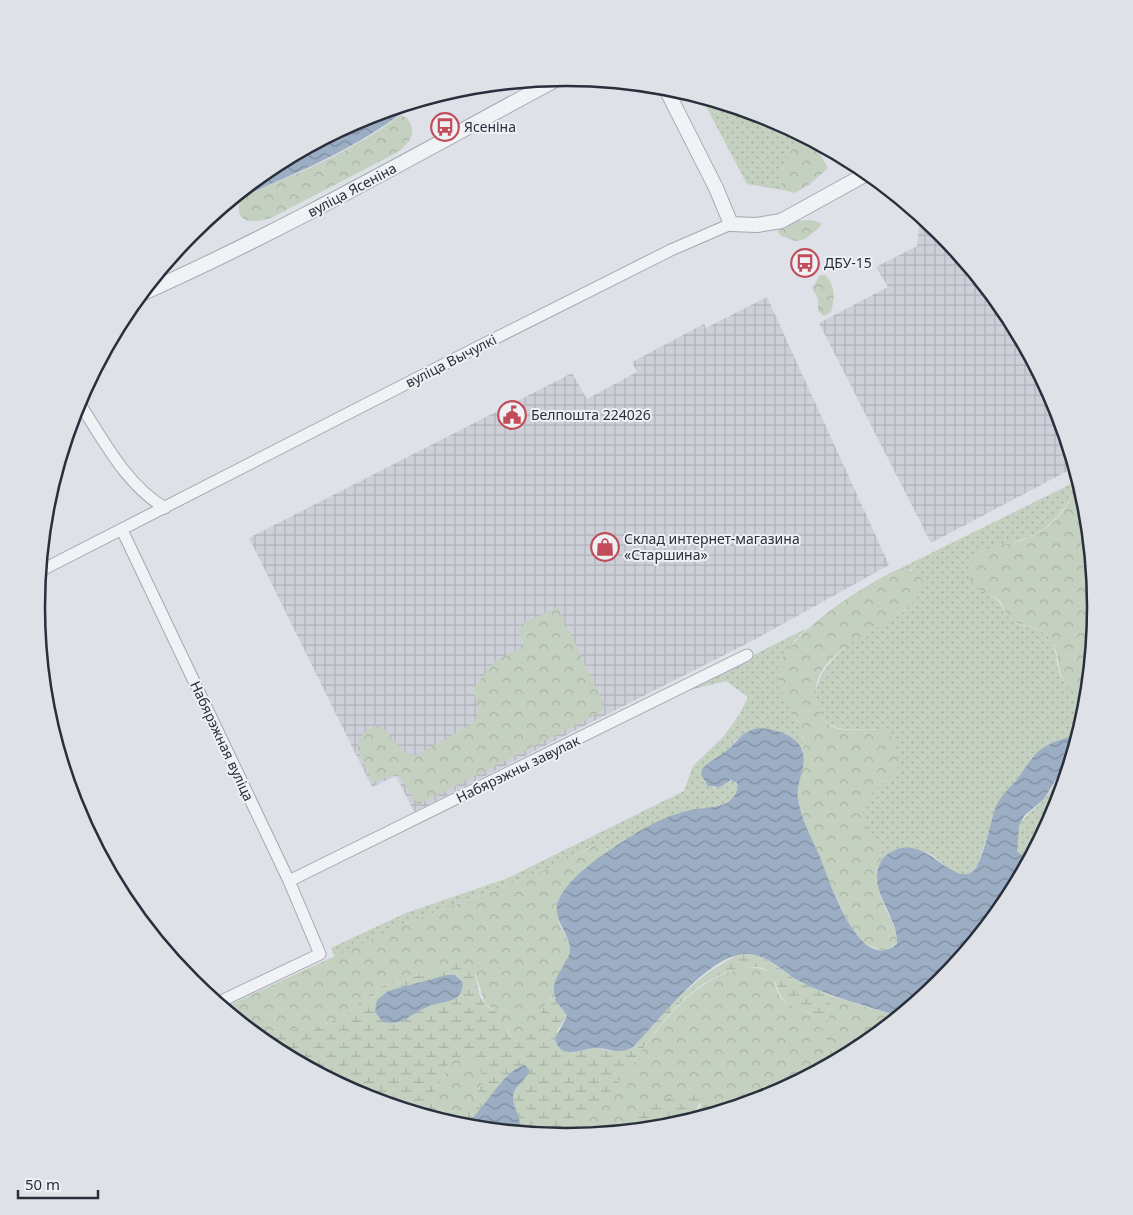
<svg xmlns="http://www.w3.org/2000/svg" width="1133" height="1215" font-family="'Noto Sans',sans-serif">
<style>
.industrial{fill:url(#industrial-grid)}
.grass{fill:url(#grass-dots)}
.forest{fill:url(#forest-crowns)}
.wetland{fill:url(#wetland-marsh);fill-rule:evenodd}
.water{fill:url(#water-waves)}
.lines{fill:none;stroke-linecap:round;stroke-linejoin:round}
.minor-casing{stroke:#a4a8b0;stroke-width:13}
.tertiary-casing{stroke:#a4a8b0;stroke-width:16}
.minor{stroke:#f1f2f5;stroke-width:11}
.tertiary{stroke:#f1f2f5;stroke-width:14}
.labels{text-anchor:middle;stroke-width:4;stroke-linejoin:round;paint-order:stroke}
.poi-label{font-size:14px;fill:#292f3c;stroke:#eef0f4;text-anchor:start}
.street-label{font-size:14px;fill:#292f3c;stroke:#eef0f4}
.rim{fill:none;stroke:#292f3c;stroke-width:2.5}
</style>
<defs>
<pattern id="industrial-grid" width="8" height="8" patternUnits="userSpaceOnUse" patternTransform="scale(1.25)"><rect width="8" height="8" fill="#cdd0d8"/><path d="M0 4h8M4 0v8" fill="none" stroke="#b0b3ba"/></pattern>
<pattern id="grass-dots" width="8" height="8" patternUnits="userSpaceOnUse" patternTransform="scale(1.25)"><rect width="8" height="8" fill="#c4d0c0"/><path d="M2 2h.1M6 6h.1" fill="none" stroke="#a8b3a6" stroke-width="1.8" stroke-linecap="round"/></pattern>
<pattern id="forest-crowns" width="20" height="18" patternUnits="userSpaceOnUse" patternTransform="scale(1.25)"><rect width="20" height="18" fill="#c4d0c0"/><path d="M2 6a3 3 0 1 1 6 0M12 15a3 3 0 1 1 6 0" fill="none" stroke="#a8b3a6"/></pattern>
<pattern id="wetland-marsh" width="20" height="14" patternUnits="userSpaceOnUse" patternTransform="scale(1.25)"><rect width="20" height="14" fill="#c4d0c0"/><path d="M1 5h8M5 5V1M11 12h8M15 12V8" fill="none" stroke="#a8b3a6"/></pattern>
<pattern id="water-waves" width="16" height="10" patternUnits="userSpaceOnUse" patternTransform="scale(1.25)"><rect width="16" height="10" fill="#9caec4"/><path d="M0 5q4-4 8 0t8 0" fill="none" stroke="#7f8ea0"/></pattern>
</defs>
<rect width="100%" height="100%" fill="#dee1e7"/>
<path class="industrial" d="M923,217l19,16 66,80 48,92 19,62 -144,76 -112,-220 69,-36 -12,-20 41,-21 3,-27z
M767,297l122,268 -137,76 -338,171 -18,-36 -24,11 -123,-249 323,-165 15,26 50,-27 -5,-10 72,-38 2,4z"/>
<path class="grass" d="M732,106l38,12 31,16 -7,8 -14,35 3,13 -36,-6 -37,-70z
M1079,480l1,3c-15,26 -29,48 -60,57 -14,5 -27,6 -40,12l5,40c22,10 13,18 28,29 11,9 24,2 37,18 8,11 5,21 9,33 4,13 17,24 28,30l-7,31 -28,10 -20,14 -11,18 -22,26 -21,63c-19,28 -32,-5 -51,-11 -11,-3 -28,0 -40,1l-5,5c0,-10 -7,-15 -12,-23 -16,-24 -3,-43 17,-56l-11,-51c-25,0 -52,6 -59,-25 -9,-43 57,-77 89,-94l6,-40 -11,-2z
M807,628l-15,15 -12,42 22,44 1,22c-8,-15 -26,-21 -43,-23l-23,11 -13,15 -10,5 -11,22 11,7 20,-8 4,7 -5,11 -10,7 -47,9 -38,19 -29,19 -2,-4 -17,-1 -40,22 -146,55 -69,33 -4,-9 75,-35 102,-35 176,-87 9,-25 31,-30 15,-21 9,-18 -22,-16 -45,11z
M1070,764l-14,47 -27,51 -12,-10c-3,-34 9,-33 27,-53 10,-11 15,-25 26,-35z"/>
<path class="forest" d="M701,97l31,9 -22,8z
M400,115l7,3c11,15 3,24 -9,34l-125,65c-18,7 -42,8 -32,-20 55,-23 112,-45 159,-82z
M801,134l11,6 16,28 -18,16 -15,9 -12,-3 -3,-13 14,-35z
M811,220l10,3 -1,4c-12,9 -18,19 -33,11 -5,-2 -7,-1 -9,-7l15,-10z
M820,275h5c11,12 10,22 6,37l-7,4 -6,-5v-12l-6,-11z
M1080,483l7,21 10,104 -10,94c-43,-23 -17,-49 -44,-70 -9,-7 -23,-5 -31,-12 -9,-6 -7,-15 -14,-21 -6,-6 -18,-6 -23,-13 -5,-5 -6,-11 -5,-17 4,-25 34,-22 52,-29 10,-4 22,-10 30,-17 13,-11 19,-26 28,-40z
M901,568c11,2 17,5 23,14 -5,41 -100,55 -108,105 -1,10 1,21 6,30 21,34 79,-18 76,52 -17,18 -43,29 -32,59 3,10 13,16 16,26 -1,18 -7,28 0,46 5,16 16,27 15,44l-12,7c-10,-2 -19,-6 -26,-13 -13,-13 -61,-124 -62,-142 -1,-23 11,-44 4,-67 -5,-19 -29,-42 -22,-63 12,-35 88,-83 122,-98z
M558,607l47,100 -10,8 -177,90 -20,-31 -25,8c-12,-25 -28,-41 3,-57l6,2 24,27 11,1 56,-32 6,-12 -6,-22 22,-28 27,-15 1,-4 -5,-13 3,-5z
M596,845h7l6,7c-23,16 -54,33 -51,66 1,12 13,21 12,33 -2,17 -19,27 -15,46l-5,2c-6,12 -12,24 -19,35 -13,20 -22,-1 -27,-11 -4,-8 -11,-15 -19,-19l-9,-29 -24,-11 -75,24 -32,27 -27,13 -65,5 -30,-25 181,-84 135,-51z
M748,967c36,2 20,15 35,33 7,7 15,8 24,12 19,8 20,38 19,55l-57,30 -78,24 10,-16 -6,-19 -19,10 -33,9 -14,27 -65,6c15,-14 31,-27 44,-43 42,-49 69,-114 140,-128z
M831,996l69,21 -39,32 -25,13 -8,-40z
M462,1056c15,2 19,11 21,25 -8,19 -17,28 -38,31l-9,-4 -4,-6v-7l9,-13 8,-20z"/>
<path class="wetland" d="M750,954l11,2 37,25 33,15 -3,26 8,40 -10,5c1,-17 0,-46 -18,-55 -8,-4 -17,-4 -23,-11 -10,-10 -7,-27 -23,-33 -6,-2 -16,-1 -22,1 -63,12 -94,82 -132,126 -13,16 -29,29 -44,43 -33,-4 -69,-4 -102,-11 -67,-14 -156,-50 -209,-94l65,-5 27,-13 32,-27 75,-24c34,-2 19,25 33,40 4,5 11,6 15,12 7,9 6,19 16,25 24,-1 18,-35 39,-44l12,19 -10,15 14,22 24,-5 17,3 98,-80 27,-16zM462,1056c15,2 19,11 21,25 -8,19 -17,28 -38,31l-9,-4 -4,-6v-7l9,-13 8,-20z
M695,1086l6,4 2,6 -12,25 -21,7 -41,4 9,-20 5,-7 33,-9z"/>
<path class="water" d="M417,101c-56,47 -123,73 -190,102l45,-37 92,-48z
M760,728c15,1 37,7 42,22 6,16 -7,33 -4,49 3,20 14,40 22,58 9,22 39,119 77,87 2,-28 -31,-53 -16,-83 3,-5 7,-8 12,-10 34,-18 61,39 81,19 8,-7 17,-49 21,-61 4,-11 12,-19 20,-27 7,-8 11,-17 18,-25 11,-14 31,-18 47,-24l-10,31 -13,14 -13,21 -20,17 -5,10 -2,25 12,11 -22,40 -66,81 -41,34c-34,-12 -69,-19 -101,-36 -20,-11 -36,-32 -61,-26 -34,7 -81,67 -105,92 -17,9 -23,0 -39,1 -15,2 -33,12 -39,-9l12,-23c-3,-7 -10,-11 -12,-19 -6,-18 12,-30 15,-46 1,-13 -12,-26 -13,-39 -3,-30 59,-66 81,-80 17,-10 34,-18 53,-22 12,-3 26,-1 37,-8 6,-4 11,-12 9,-19l-6,-3 -11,7 -12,-1 -7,-11 1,-6c7,-8 15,-11 23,-17 13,-10 17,-22 35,-24z
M447,975h8l8,8c-1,22 -22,17 -36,24 -17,7 -24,19 -44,15l-8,-10 2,-12 11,-9z
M525,1065l5,6c-4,9 -17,15 -17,27 1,12 10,22 6,35l-57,-6c22,-14 39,-56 63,-62z"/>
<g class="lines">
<defs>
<path id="minor" d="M78,401c25,38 47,83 87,107
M122,530l167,351 31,73 -103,49
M40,571l436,-223 195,-98 60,-26
M289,881l458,-226"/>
<path id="tertiary" d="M665,87l51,101 15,36 26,1 24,-4 87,-48
M141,294c144,-64 280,-142 418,-216"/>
</defs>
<use href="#minor" class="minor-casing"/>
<use href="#tertiary" class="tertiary-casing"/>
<use href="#minor" class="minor"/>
<use href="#tertiary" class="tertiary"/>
</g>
<defs>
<symbol id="bus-ring" viewBox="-11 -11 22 22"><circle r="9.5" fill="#eef0f4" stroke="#c24d5a" stroke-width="1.5"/><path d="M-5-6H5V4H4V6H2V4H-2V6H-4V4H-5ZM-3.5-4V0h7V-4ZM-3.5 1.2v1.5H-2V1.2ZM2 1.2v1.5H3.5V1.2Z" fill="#c24d5a"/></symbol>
<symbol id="civic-ring" viewBox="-11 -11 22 22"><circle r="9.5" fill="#eef0f4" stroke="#c24d5a" stroke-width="1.5"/><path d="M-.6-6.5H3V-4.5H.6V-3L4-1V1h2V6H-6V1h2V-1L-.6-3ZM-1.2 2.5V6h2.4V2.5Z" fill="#c24d5a"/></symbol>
<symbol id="shop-ring" viewBox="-11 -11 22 22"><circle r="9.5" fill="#eef0f4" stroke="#c24d5a" stroke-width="1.5"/><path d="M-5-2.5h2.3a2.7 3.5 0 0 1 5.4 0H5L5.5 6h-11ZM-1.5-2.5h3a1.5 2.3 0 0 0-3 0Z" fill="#c24d5a"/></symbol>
</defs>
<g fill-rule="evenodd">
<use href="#bus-ring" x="429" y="111" width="32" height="32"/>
<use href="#bus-ring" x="789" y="247" width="32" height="32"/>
<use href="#civic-ring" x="496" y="399" width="32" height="32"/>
<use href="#shop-ring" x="589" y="531" width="32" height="32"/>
</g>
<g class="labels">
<g class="poi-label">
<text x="464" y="132">Ясеніна</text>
<text x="824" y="268">ДБУ-15</text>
<text x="531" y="420">Белпошта 224026</text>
<text x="624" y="544">Склад интернет-магазина<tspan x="624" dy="16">«Старшина»</tspan></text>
</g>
<g class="street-label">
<text transform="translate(352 190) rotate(-28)" y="5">вуліца Ясеніна</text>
<text transform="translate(451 361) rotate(-27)" y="5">вуліца Вычулкі</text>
<text transform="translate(222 741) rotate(65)" y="5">Набярэжная вуліца</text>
<text transform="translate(518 769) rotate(-26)" y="5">Набярэжны завулак</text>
</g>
</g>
<path d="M0 0H1133V1215H0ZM45 607a521 521 0 1 1 1042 0a521 521 0 1 1-1042 0Z" fill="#dee1e5" fill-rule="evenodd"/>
<path class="rim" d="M45 607a521 521 0 1 1 1042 0a521 521 0 1 1-1042 0Z"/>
<path d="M18 1190v8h80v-8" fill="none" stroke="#292f3c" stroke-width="2.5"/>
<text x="25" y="1190" font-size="15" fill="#292f3c" stroke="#eef0f4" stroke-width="4" paint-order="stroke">50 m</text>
</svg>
